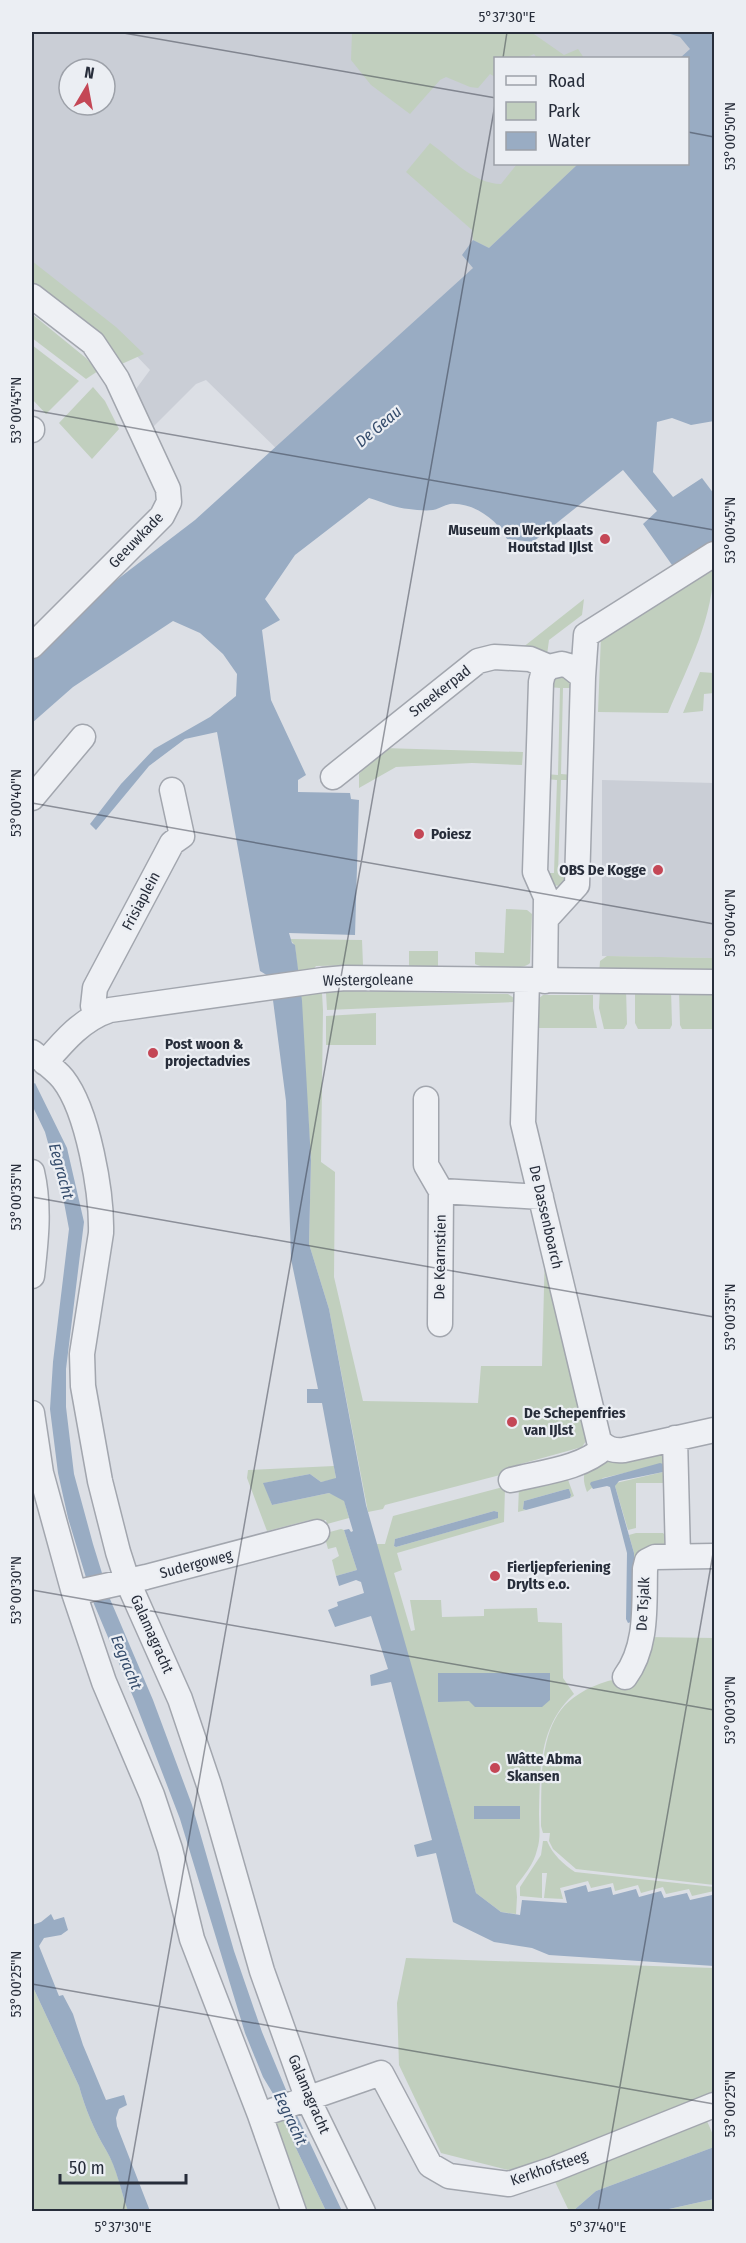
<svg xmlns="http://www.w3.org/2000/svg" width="746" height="2243" font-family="'Fira Sans Condensed',sans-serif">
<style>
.built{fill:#caced6;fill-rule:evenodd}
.green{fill:#c1cfbe;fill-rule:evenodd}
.water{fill:#99acc3}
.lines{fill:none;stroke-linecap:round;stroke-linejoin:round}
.minor-casing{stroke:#a2a6ae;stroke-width:27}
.minor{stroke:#eef0f4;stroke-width:24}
.ticks{fill:none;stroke:#272d3a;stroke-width:1.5;stroke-opacity:0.45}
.poi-dot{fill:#c44756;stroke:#ebeef3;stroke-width:2}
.labels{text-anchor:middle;stroke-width:4.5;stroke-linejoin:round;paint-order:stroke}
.poi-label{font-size:15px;font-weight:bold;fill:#272d3a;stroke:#ebeef3;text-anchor:start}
.street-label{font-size:15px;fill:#272d3a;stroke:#ebeef3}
.water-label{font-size:16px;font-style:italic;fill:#344b6b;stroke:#ebeef3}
.neatline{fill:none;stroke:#272d3a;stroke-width:2}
.ticks-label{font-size:15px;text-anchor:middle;fill:#272d3a}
</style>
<rect width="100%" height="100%" fill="#dcdfe5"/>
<path class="built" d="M32,32h665l17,25 -218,1v106h102l-316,290 -76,-74 -10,4 -45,45 -18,-36 17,-23 -20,-21 -98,-77zM69,69h36v36h-36z
M602,780l112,3v175l-112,-2z"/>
<path class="green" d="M352,32h179l33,23 14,-6 6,9h-47l-3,-4 -8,4h-30l-1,19 -5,-3 -12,14 -8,-1 -24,-10 -6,3 -30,34 -39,-29 -20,-25z
M430,143c21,15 44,41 71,41l16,-20h61l-89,84 -16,-8 -1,-10 -66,-58z
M32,261l84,66 28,27 -29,13 -83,-82z
M32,314l54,44 12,13 -12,8 -54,-41z
M32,345l47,36 -33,33 -14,-15z
M93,387l12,14 14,28 -27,30 -33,-36z
M714,563c0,54 -25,101 -46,150l-70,-1 3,-76z
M584,599l-2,16 -33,25 -2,15 -25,-7z
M700,672l14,1v20l-10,1 -1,17 -20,2z
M556,676h12l8,12h-13l-2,86 12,1v5h-12l-3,93 12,1 -8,12 -13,-1 -7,-12h12l3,-93 -12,-1v-5l13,1 2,-87 -12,-1z
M382,748l141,4 -1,13 -50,-2 -76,4 -37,21v-14z
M506,909l21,1 5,4 -2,49c-7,8 -46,6 -55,1v-12l29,1z
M290,939l72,1 1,25 -47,1 -4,5 -14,2 -3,-27z
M409,951h29v16l-29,-1z
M607,956l107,2v17l-115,-1 1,-13z
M600,989h26l1,35 -3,5h-20l-5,-21z
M635,989h36l1,36 -2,4h-32l-3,-6z
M679,990h33v39h-30l-2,-4z
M340,991l168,3 6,4v4l-187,8 -1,-17z
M312,992l10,1 1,17 -2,152 14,10 -1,105 29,124 115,2 3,-37h61l3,-117 39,179 2,13 -4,6 -79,22 -3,6 -115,30 -2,4 -15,3 -39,-203 -20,-65 2,-84 -11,-167z
M543,995h50v13l4,20h-59v-29z
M376,1013v32h-50v-29z
M653,1448l12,6 2,27 -3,2h-28v45l-8,2 -13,-44 1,-3 47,-11v-8l-60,14 -16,14c-4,-11 -5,-18 2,-28z
M334,1466l2,13 -15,3 -11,-8 -46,9 8,22 57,-12 15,7 5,18 -22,6 -1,-4 -11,3 -5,-3 -43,11 -20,-53 1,-8z
M567,1477l7,19 -4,2 1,-3 -2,-6h-2l-43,12 -1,8 3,1 -8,2 1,-25z
M503,1487l2,1 -1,34 -107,31 5,17 -8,3 17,58 4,-1 -5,-30h31l1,17 42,-1v-7l53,-1 1,14 24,1 1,55 11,16c-35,32 -34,74 -35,120 0,12 2,24 -2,36 -3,14 -13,25 -21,36l1,11 -1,17 -15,-2 -25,-19 -100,-349h9l8,-28zM494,1511l4,1 -1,6 -101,29 -2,-1 1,-7z
M341,1529l3,1 13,40 -21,6 -4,-16 7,-4 -3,-9 -8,2 -3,-11 -29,3z
M636,1533h27l3,3 2,10 -34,18v-11l-5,-18z
M647,1637l67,1v247l-138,-16 -23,-20 -4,-8 1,-8h-7l-2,-7c1,-42 -5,-107 38,-132 9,-6 19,-10 29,-13 6,-2 14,-1 18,-4 9,-5 9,-8 20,-11z
M543,1841h4c6,14 16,23 28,31l139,15v4l-22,5 -3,-7 -23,5 -3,-7 -22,6 -3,-8 -23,6 -2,-8 -22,5 -3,-7 -28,7 3,11 -19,-1 3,-25h-5v25l-22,-2v-9l21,-32z
M406,1958l308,10v129l-151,61 -55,12 -67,-17 -42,-88 -2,-62z
M32,1985l47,101c6,22 15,44 27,64 11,17 15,42 22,61h-96z
M703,2112l11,25v10l-118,44 -23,20h-4l-19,-40z
M282,2114l13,32 31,65h-26l-29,-83 4,-11z
M714,2199v12l-54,1 5,-2z"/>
<path class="water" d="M664,32h50v389l-23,4 -19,-7 -15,4 -4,50 20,25 29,-19 12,16v46l-37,25h-5l-29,-41 14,-13 -34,-41 -90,72 -26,-3c-9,-19 -34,-37 -57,-35 -6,1 -11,5 -17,6 -7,1 -17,0 -24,-1 -13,-1 -27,-7 -40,-11l-74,57 -30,44 15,21 -18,10 9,70 35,75 -8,5v12l52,1 1,6 8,1 -4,135 -66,-2 3,10 3,2 7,56 9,159 -2,84 20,65 37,196 110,388 25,19 19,3 2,-15 45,3 -3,-12 22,-6 2,7 23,-5 2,8 23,-6 3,8 22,-6 3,7 23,-5 3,7 22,-5 2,8v63l-165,-11 -17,-7 -38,-6 -41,-20 -17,-69 -19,4 -3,-12 18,-5 -41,-158 -20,4 -1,-11 18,-6 -17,-53 -36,11 -7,-17 10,-4 -1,-4 27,-9 -3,-11 -5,-2 -17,6 -3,-10 21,-6 -13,-40 5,-1 2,3 2,-1 -9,-30 -15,-8 -57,12 -9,-22 47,-9 11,8 15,-4 -14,-75h-15v-14h11l-27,-130 -5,-158 -16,-124 -10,-6 -43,-239 -32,7 -36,27 -53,64 -6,-6 31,-40 33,-35 56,-32 26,-21 1,-22 -14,-20 -23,-21 -27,-12 -100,66 -41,36v-62l78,-76 85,-65 278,-252 -11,-13 11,-15 16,8 89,-84h110v-106h-8l10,-9 -10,-12z
M35,1083l32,65 17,74 -18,147v38l8,67 19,70 17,55 43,101 39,105 42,146 28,81 32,77 48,102h-16l-31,-65 -20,-49 -12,-20 -18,-44 -65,-214 -46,-120 -40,-95 -26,-86 -10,-45 -8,-64 3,-47 16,-133 -6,-32 -18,-65 -13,-27v-20z
M660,1463l3,1v8l-44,9 -4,5 19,67v68l-6,2 -2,-4 1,-66 -17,-66 -3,-1 -14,3 -3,-5 1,-2z
M567,1489h2l2,6 -1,3 -44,12 -3,-1 1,-8z
M494,1511l4,1v6l-102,29 -2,-1 1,-7z
M438,1673h112v27l-8,7h-67l-6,-6 -31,1z
M474,1806h46v13h-46z
M51,1914l3,6 10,-3 4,13 -7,5 -17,3 -5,8 20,50 4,-1 10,19 10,31 23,55 18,-5 3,10 -8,4 -3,9 1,8 33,85h-22c-7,-19 -11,-43 -22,-61 -12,-20 -21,-42 -27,-64l-47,-101v-60l9,-3z
M714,2147v52l-54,12h-87l23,-20z"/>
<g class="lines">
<defs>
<path id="minor" d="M32,296l61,47 24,36 51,110 1,13 -7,14 -130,130
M32,429v1
M333,777l145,-116 16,-4 36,2 19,8 13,-3 7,2 14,11 3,-42 128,-81
M32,798l51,-61
M546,919l31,-34 6,-208
M527,981l-4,142 76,318c8,8 14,10 25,9l90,-20
M545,981l1,-84 -11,-25 6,-190 2,-8 6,-7
M96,1014l-3,-8 2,-18 77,-145 10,-7 -10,-46
M32,1052c10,8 23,17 31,27 25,32 39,114 38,154l-19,121 1,32 17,95 18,71 9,28 53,119 29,86 53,186 45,126 56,115
M45,1063c18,-21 37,-44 65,-53l213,-30 22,-2 369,4
M426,1099v66l15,26 -1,133
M32,1172c8,34 4,69 0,104
M441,1191l100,6
M32,1413l9,60 33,120 30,89 48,113 18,54 22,90 68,176 34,97
M675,1438l3,118
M511,1480c31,-8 70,-11 94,-33
M74,1593l72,-16 171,-45
M625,1677c23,-31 19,-72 20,-108l2,-8 8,-4 59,-1
M260,2115l121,-42 49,92 19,11 60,8 45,-15 160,-64"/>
</defs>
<use href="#minor" class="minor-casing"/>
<use href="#minor" class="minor"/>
</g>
<path class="ticks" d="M118,32l378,66M32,39l1,-7M503,58l4,-26M688,132l26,5M32,410l682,120M32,803l682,121M32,1197l682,120M32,1590l682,120M32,1984l682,120M123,2212l373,-2113M598,2212l116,-664"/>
<g class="poi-dot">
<circle cx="605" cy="539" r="6"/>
<circle cx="419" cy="834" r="6"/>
<circle cx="658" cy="870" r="6"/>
<circle cx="153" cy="1053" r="6"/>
<circle cx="512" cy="1422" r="6"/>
<circle cx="495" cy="1576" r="6"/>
<circle cx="495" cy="1768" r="6"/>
</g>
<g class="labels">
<g class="poi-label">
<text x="593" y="535" text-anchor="end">Museum en Werkplaats<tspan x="593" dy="17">Houtstad IJlst</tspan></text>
<text x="431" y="839">Poiesz</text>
<text x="646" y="875" text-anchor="end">OBS De Kogge</text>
<text x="165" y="1049">Post woon &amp;<tspan x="165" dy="17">projectadvies</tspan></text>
<text x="524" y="1418">De Schepenfries<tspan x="524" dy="17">van IJlst</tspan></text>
<text x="507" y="1572">Fierljepferiening<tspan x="507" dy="17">Drylts e.o.</tspan></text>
<text x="507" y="1764">Wâtte Abma<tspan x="507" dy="17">Skansen</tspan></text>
</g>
<g class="street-label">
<text transform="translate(136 540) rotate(-46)" y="5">Geeuwkade</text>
<text transform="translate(440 691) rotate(-38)" y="5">Sneekerpad</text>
<text transform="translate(141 901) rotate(-62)" y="5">Frisiaplein</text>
<text transform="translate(368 980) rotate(-1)" y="5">Westergoleane</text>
<text transform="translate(546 1217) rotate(77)" y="5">De Dassenboarch</text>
<text transform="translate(440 1257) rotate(-89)" y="5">De Kearnstien</text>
<text transform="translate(196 1564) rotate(-15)" y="5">Sudergoweg</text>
<text transform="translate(643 1604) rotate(-87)" y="5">De Tsjalk</text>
<text transform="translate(152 1634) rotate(66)" y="5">Galamagracht</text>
<text transform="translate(309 2094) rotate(67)" y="5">Galamagracht</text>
<text transform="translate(549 2168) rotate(-19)" y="5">Kerkhofsteeg</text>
</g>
<g class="water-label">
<text transform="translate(378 426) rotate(-40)" y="6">De Geau</text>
<text transform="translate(62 1171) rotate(75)" y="6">Eegracht</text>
<text transform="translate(127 1662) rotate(68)" y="6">Eegracht</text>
<text transform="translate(291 2118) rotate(65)" y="6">Eegracht</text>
</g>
</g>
<rect width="746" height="2243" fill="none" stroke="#ebeef3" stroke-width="66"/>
<rect x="494" y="57" width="195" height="108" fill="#ebeef3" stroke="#9da1a9" stroke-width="1.5"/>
<rect x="506" y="76" width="30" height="9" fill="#eef0f4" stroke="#9da1a9" stroke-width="1.5"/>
<text x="548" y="87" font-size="18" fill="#272d3a">Road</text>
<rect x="506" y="102" width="30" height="18" fill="#c1cfbe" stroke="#9da1a9" stroke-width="1.5"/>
<text x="548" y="117" font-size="18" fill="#272d3a">Park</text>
<rect x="506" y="132" width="30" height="18" fill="#99acc3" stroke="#9da1a9" stroke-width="1.5"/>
<text x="548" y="147" font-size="18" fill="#272d3a">Water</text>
<g transform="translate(87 87) rotate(10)"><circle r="28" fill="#ebeef3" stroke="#9da1a9" stroke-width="1.5"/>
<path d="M0-4.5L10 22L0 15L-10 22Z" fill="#c44756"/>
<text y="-9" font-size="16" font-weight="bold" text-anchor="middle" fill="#272d3a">N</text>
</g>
<path d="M60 2174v9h126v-9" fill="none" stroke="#272d3a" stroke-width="3"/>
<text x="69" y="2174" font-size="18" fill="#272d3a" stroke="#ebeef3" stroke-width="4.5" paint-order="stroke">50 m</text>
<rect x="33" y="33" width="680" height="2177" class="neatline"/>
<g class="ticks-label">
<text x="507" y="22">5°37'30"E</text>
<text transform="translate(730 136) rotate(-90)" y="5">53°00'50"N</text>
<text transform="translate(16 410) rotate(-90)" y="5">53°00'45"N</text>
<text transform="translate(730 530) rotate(-90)" y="5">53°00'45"N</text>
<text transform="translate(16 803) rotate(-90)" y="5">53°00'40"N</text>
<text transform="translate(730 923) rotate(-90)" y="5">53°00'40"N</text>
<text transform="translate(16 1197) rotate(-90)" y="5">53°00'35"N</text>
<text transform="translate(730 1317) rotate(-90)" y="5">53°00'35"N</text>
<text transform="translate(16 1590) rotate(-90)" y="5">53°00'30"N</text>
<text transform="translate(730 1710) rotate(-90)" y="5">53°00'30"N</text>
<text transform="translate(16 1984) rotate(-90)" y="5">53°00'25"N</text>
<text transform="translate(730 2104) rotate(-90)" y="5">53°00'25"N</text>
<text x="123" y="2232">5°37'30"E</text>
<text x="598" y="2232">5°37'40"E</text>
</g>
</svg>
